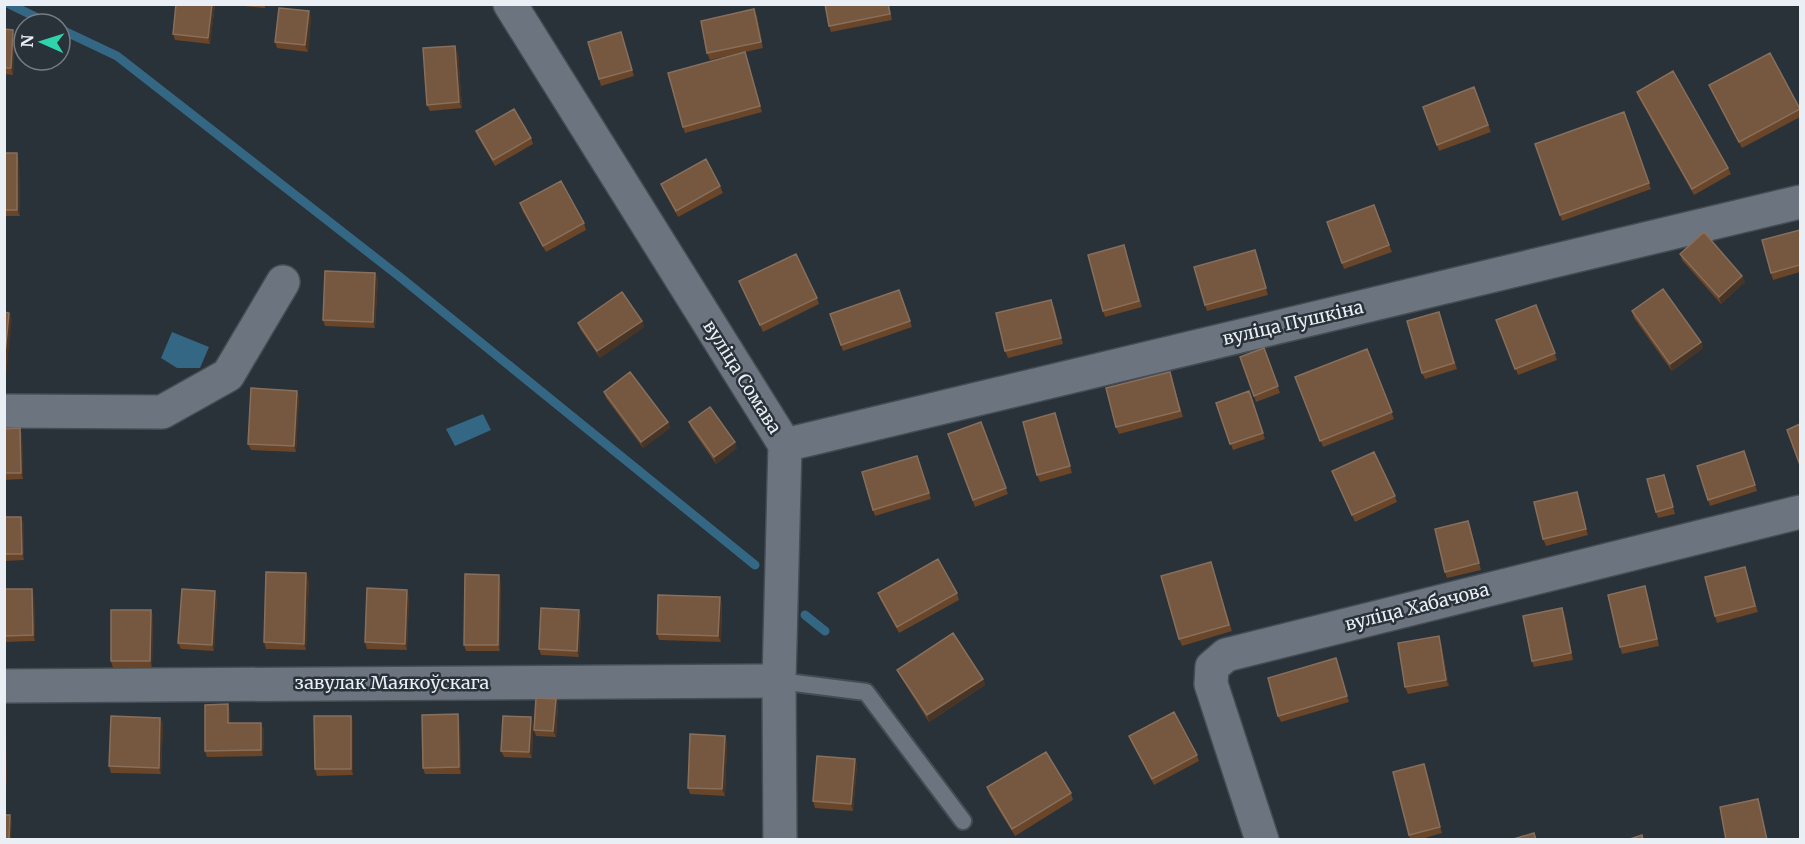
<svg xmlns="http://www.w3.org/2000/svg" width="1805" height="844" font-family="Merriweather,serif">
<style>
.water{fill:#346783}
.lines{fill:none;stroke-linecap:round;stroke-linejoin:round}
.stream{stroke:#346783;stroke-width:9}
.service-casing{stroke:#454c53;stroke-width:20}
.minor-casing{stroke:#454c53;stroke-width:36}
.tertiary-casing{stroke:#454c53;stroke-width:36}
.service{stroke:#6c757f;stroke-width:16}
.minor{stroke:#6c757f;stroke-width:33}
.tertiary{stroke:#6c757f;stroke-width:33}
.wall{fill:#694529}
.shaded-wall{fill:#493526}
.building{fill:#76573f;stroke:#886f5b;stroke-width:1.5}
.labels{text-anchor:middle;stroke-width:5;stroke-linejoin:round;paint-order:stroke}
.street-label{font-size:18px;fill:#e9eff4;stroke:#293139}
</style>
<rect width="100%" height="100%" fill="#293139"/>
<path class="water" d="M172,332l37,15 -9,21h-23l-16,-10z
M483,414l8,16 -36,16 -9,-17z"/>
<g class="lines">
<path class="stream" d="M9,4l41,20
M60,29l57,27 283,221 355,288
M805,615l20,16"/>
<defs>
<path id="service" d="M779,681l87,11 97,129"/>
<path id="minor" d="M4,411l158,1 66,-37 55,-93
M785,445l1015,-243
M4,686l775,-5
M1262,840l-51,-156 1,-17 14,-12 574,-143"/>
<path id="tertiary" d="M510,4l275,441 -6,236 1,159"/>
</defs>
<use href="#service" class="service-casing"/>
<use href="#minor" class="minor-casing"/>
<use href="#tertiary" class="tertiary-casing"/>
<use href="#service" class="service"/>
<use href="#minor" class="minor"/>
<use href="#tertiary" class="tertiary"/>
</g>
<path class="wall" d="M215,4l-5,40 -35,-4 -2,-6z
M243,4h22v4l-21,-2z
M825,4h64l3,16 -61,12 -2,-6z
M309,11l2,7 -3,34 -31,-4 -2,-6z
M757,15l6,33 -18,4 17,60 -77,21 -2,-6 57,-74 -30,7 -3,-7z
M4,29l9,1 2,6 -2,39 -9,-1z
M623,39l11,37 -33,10 -2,-7z
M458,52l4,56 -32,3 -3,-6z
M1709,85l91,24v8l-58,31 -30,-56z
M1474,87l17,45 -52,19 -16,-44z
M1637,92l91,76 3,6 -37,21 -55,-97z
M1624,112l27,77 -89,32 -27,-77z
M476,131l55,7 2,6 -38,22 -17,-29z
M4,153l15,7 1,56h-16z
M661,184l59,2 3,7 -45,24 -15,-27z
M520,203l64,20 2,7 -40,22 -24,-42z
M1374,205l18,47 -48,17 -17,-47z
M1800,230v42l-27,8 -2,-7z
M1124,245l18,62 -37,10 -2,-6z
M1255,250l13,45 -61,16 -2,-6z
M1680,254l62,22 3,6 -24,22 -39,-44z
M375,273l3,6 -3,49 -50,-2 -2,-6z
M739,281l78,17 2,6 -56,28z
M899,290l13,37 -69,24 -13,-37z
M1536,305l21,55 -39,15 -22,-55z
M1054,306l9,38 -55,14 -3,-7z
M1632,311l69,31 2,6 -31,23 -38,-53z
M1439,312l18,57 -32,10 -3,-6z
M642,321l2,6 -44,31 -20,-29 -2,-6z
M1264,348l16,45 -24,9 -16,-45z
M1367,349l27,70 -71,28 -28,-70z
M1170,372l13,45 -64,17 -3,-7z
M297,391l2,6 -3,55 -45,-2 -3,-6z
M1249,391l16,48 -32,11 -17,-47z
M604,392l64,30 2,6 -27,20 -37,-50z
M1055,413l17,60 -32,9 -3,-7z
M689,422l48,26 -21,16 -25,-36z
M981,422l27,72 -33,13 -27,-73z
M20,428l2,7 1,44 -19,1v-51z
M1744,451l13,40 -47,15 -13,-40z
M917,456l14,43 -56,17 -2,-6z
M1332,471l63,25 2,6 -42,20z
M1664,475l11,39 -17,4 -2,-6z
M1577,492l11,43 -42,11 -3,-7z
M4,517l20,6v37l-20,1z
M1470,527l11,43 -34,8 -2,-6z
M1745,567l13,45 -41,11 -2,-7z
M1213,568l19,63 -50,15 -3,-7z
M309,579l-3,71 -40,-1 -2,-7z
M501,581l-1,70h-34l-2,-6z
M4,589l30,6 1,46 -31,1z
M878,593h79l2,7 -60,33 -19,-34z
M1647,593l12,53 -37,8 -2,-7z
M409,596l-2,54 -40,-1 -2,-7z
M217,598l-3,53 -33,-2 -3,-6z
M722,603l-1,39 -62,-2 -2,-6z
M151,610l2,7 -1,51h-39l-2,-7z
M579,610l2,7 -2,40 -38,-2 -2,-6z
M1565,615l8,45 -39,7 -2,-6z
M1441,642l8,44 -41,8 -3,-7z
M1338,665l11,37 -68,20 -3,-6z
M897,670l86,9 2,6 -56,37 -29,-46z
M556,699l2,6 -2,32 -20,-1 -2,-6z
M230,711v12l34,6 -1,27 -56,1 -2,-6z
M351,716l2,6v53l-36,1 -2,-7z
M531,717l2,6 -1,35 -28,-1 -3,-6z
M160,718l3,6 -2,50 -50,-1 -2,-7z
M460,721l1,53h-36l-2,-6z
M1129,736l68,19 2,6 -45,24 -23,-43z
M727,742l-2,54 -35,-2 -2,-6z
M855,759l2,6 -4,46 -38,-3 -2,-7z
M1424,764l18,69 -24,7h-8l-1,-5z
M987,787l84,6 2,7 -58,36 -26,-42z"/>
<path class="shaded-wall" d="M212,4h3l-5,40 -2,-6z
M754,9l3,6 6,33 -2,-6z
M309,11l2,7 -3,34 -3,-7z
M13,30l2,6 -2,39 -2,-7z
M455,46l3,6 4,56 -3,-6z
M17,153l2,7 1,56 -3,-6z
M375,273l3,6 -3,49 -2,-6z
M1742,276l3,6 -24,22 -2,-7z
M1051,300l3,6 9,38 -2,-6z
M9,313l3,6 -6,58 -2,-4v-10z
M642,321l2,6 -44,31 -3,-7z
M1701,342l2,6 -31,23 -2,-7z
M297,391l2,6 -3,55 -2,-6z
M668,422l2,6 -27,20 -2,-6z
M20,428l2,7 1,44 -2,-6z
M735,442l2,6 -21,16 -2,-7z
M1577,492l2,6 9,37 -2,-6z
M21,517l3,6v37l-2,-6z
M306,573l3,6 -3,71 -2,-6z
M499,575l2,6 -1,70 -2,-6z
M32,589l2,6 1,46 -2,-6z
M407,590l2,6 -2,54 -2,-6z
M215,591l2,7 -3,53 -2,-6z
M720,597l2,6 -1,39 -3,-6z
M1562,608l3,7 8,45 -2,-7z
M151,610l2,7 -1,51 -2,-7z
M579,610l2,7 -2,40 -2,-6z
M1439,636l2,6 8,44 -3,-6z
M983,679l2,6 -56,37 -2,-7z
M556,699l2,6 -2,32 -3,-6z
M228,704l2,7 1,18 -3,-6z
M458,714l2,7 1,53 -2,-7z
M351,716l2,6v53l-2,-6z
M531,717l2,6 -1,35 -3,-6z
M160,718l3,6 -2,50 -2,-6z
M261,723l3,6 -1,27 -2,-6z
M4,724l2,4 1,58 -3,-6z
M725,736l2,6 -2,54 -3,-7z
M855,759l2,6 -4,46 -2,-7z
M1424,764l3,6 15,63 -2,-6z
M1758,799l2,6 8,35h-1z
M10,815l2,6 -1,19h-2z"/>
<path class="building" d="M176,4h36l-4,34 -35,-4z
M825,4h63l2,10 -61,12z
M279,8l30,3 -4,34 -30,-3z
M754,9l7,33 -54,11 -6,-32z
M4,29l9,1 -2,38h-7z
M621,32l11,38 -33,9 -11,-37z
M455,46l4,56 -32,3 -4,-57z
M745,52l15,54 -77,21 -15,-54z
M1770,53l30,56 -61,33 -30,-57z
M1673,71l55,97 -36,21 -55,-97z
M1474,87l14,38 -51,20 -14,-38z
M514,109l17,29 -38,22 -17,-29z
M1624,112l25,71 -89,32 -25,-71z
M4,153h13v57h-13z
M706,159l14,27 -44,25 -15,-27z
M561,181l23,42 -41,23 -23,-43z
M1374,205l15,40 -47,18 -15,-41z
M1800,230v35l-29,8 -9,-33z
M1704,232l38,44 -23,21 -39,-43z
M1124,245l15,56 -36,10 -15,-56z
M1255,250l11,38 -61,17 -11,-38z
M796,254l21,44 -57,27 -21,-44z
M325,271l50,2 -2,49 -50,-2z
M1663,289l38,53 -31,22 -38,-53z
M899,290l11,31 -69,24 -11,-31z
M622,292l20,29 -45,30 -19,-28z
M1051,300l10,38 -56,13 -9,-38z
M1536,305l19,48 -40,16 -19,-49z
M4,312l5,1 -5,50z
M1439,312l15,51 -32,10 -15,-52z
M1264,348l14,38 -24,10 -14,-39z
M1367,349l25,63 -72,29 -25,-64z
M630,372l38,50 -27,20 -37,-50z
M1170,372l10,39 -64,16 -10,-39z
M251,388l46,3 -3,55 -46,-2z
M1249,391l14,42 -33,11 -14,-41z
M710,407l25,35 -21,15 -25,-35z
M1055,413l15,53 -33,9 -14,-53z
M981,422l25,66 -33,12 -25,-66z
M1800,424v41l-13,-35z
M20,428l1,45h-17v-44z
M1744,451l11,34 -47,15 -11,-34z
M1374,452l21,44 -43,19 -20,-44z
M917,456l12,37 -56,17 -11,-38z
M1664,475l9,32 -17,5 -9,-33z
M1577,492l9,37 -43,10 -9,-37z
M4,517h17l1,37h-18z
M1468,521l11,42 -34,9 -10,-43z
M938,559l19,34 -60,34 -19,-34z
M1211,562l18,63 -50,14 -18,-63z
M1745,567l10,39 -40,10 -10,-39z
M266,572l40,1 -2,71 -40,-2z
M465,574l34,1 -1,70h-34z
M1645,586l12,53 -37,8 -12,-52z
M367,588l40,2 -2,54 -40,-2z
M4,589h28l1,46 -29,1z
M182,589l33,2 -3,54 -34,-2z
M658,595l62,2 -2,39 -61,-2z
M541,608l38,2 -2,41 -38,-2z
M1562,608l9,45 -39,8 -9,-45z
M111,610h40l-1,51h-39z
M953,633l30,46 -56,36 -30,-45z
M1439,636l7,44 -41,7 -7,-44z
M1336,658l11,38 -69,20 -10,-38z
M536,698l20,1 -3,32 -19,-1z
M228,704v19h33v27l-56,1v-46z
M1174,712l23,43 -45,24 -23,-43z
M458,714l1,53 -36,1 -1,-53z
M111,716l49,2 -1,50 -50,-2z
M314,716h37v53h-36z
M503,716l28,1 -2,35 -28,-1z
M690,734l35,2 -3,53 -34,-1z
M1046,752l25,41 -59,36 -25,-42z
M817,756l38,3 -4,45 -38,-3z
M1424,764l16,63 -31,8 -16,-63z
M1758,799l9,41h-41l-6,-33z
M4,815h6l-1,25h-5z
M1534,833l2,7h-26z
M1642,835l1,5h-16z"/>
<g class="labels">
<g class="street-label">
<text transform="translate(1293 323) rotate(-13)" y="6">вуліца Пушкіна</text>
<text transform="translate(742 377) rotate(58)" y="6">вуліца Сомава</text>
<text transform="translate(1417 607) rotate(-14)" y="6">вуліца Хабачова</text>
<text x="392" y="689">завулак Маякоўскага</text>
</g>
</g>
<rect width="1805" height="844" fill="none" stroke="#e9eff4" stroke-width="12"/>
<g transform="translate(42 42) rotate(273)"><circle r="28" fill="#293139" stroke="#767d84" stroke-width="1.5"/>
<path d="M0-4.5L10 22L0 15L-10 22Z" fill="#2ed4ab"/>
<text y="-9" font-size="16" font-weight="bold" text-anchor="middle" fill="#e9eff4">N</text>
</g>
</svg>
